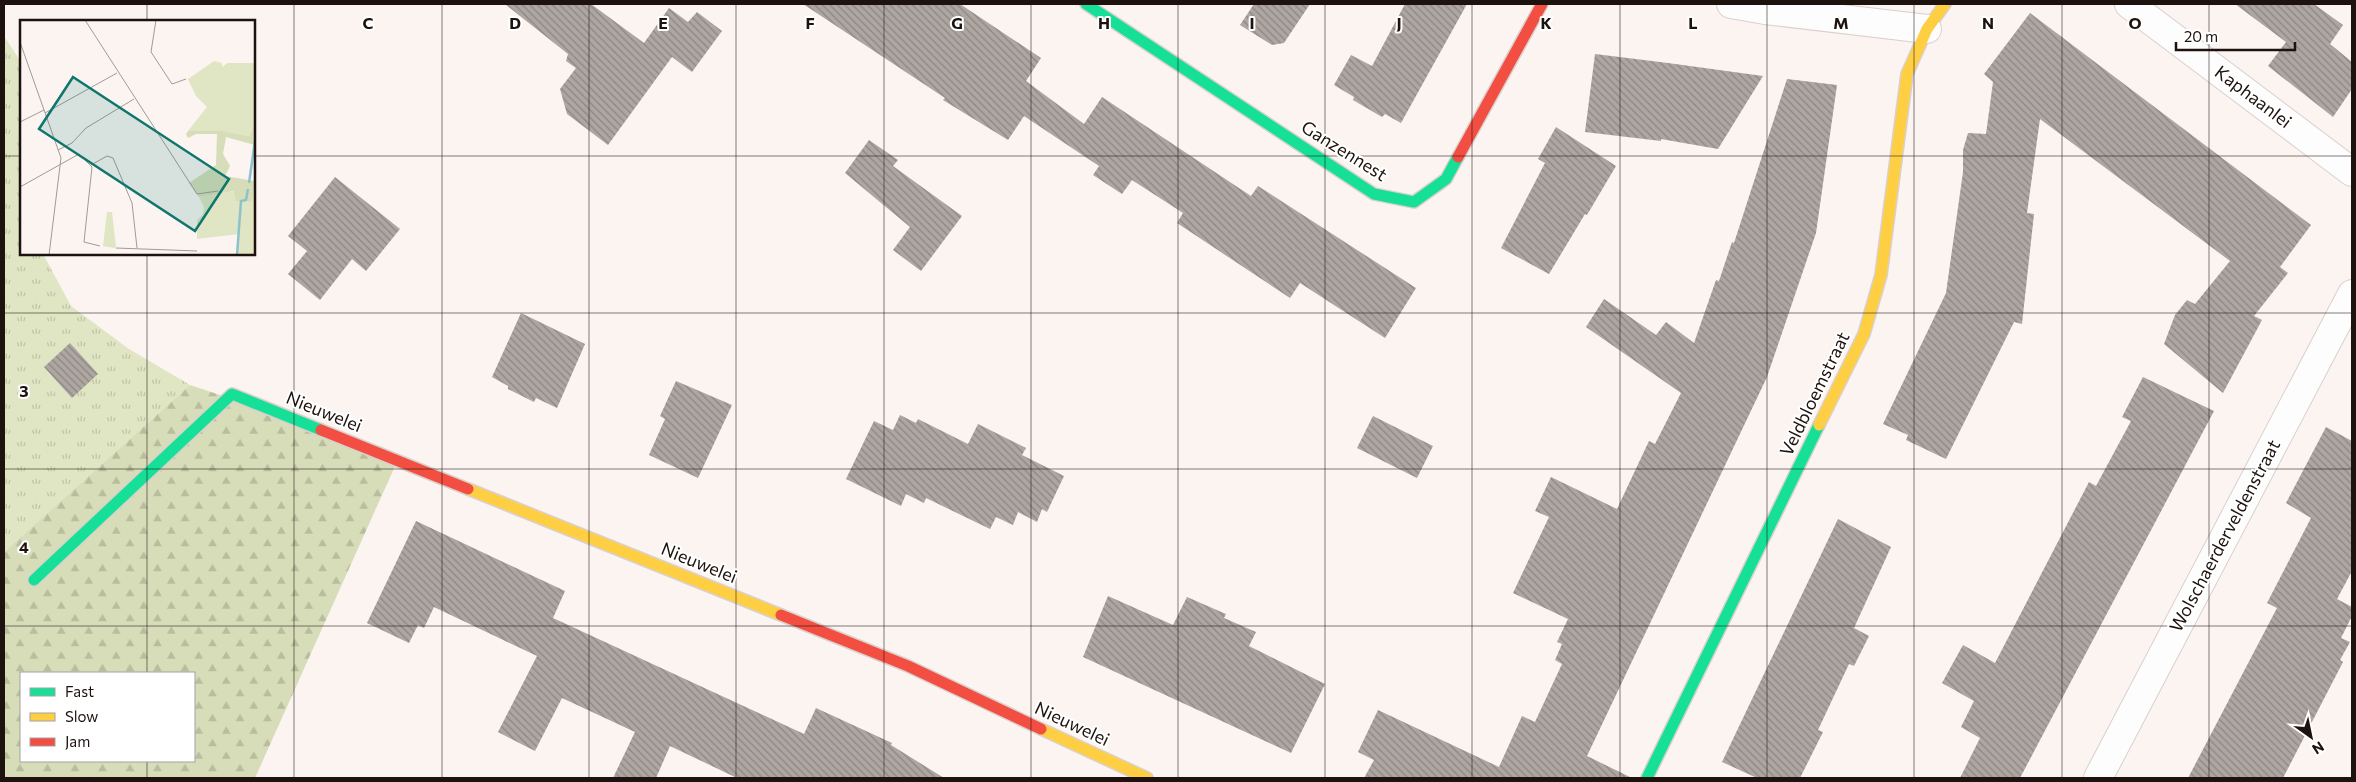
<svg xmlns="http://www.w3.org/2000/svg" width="2356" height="782" font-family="Commissioner,sans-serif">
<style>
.grass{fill:url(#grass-tufts)}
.forest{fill:url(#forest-firs);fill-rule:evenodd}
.building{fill:url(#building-back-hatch)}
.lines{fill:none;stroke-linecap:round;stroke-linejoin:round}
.street-casing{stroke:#dad0cd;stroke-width:30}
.fast-casing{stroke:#dad0cd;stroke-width:14}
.slow-casing{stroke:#dad0cd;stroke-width:14}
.jam-casing{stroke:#dad0cd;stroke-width:14}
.street{stroke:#fefdfd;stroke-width:28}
.fast{stroke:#16e098;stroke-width:11}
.slow{stroke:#ffcf43;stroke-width:11}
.jam{stroke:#f24e42;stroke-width:11}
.grid{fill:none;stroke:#1d120e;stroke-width:1;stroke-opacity:0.55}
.labels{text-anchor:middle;stroke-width:4;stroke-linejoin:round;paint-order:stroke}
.street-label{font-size:18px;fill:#1d120e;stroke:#fff}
.inset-river{fill:none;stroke:#8bc3cd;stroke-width:2.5}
.inset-road{fill:none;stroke:#a29a96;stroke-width:1}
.view{fill:#0f766e;fill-opacity:0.15;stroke:#0f766e;stroke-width:2.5}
.inset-edge{fill:none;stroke:#1d120e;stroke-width:2.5}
.grid-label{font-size:16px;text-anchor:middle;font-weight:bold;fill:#1d120e;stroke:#fff;stroke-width:4;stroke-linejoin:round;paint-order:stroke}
</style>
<defs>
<pattern id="grass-tufts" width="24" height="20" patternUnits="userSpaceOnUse" patternTransform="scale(1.25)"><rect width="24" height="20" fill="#e0e5c3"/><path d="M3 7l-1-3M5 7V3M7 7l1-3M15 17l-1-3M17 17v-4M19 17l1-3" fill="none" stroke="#c0c3a6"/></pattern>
<pattern id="forest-firs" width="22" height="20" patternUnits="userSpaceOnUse" patternTransform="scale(1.25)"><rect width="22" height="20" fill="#d7ddb9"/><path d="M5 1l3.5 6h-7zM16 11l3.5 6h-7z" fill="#b8bd9e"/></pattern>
<pattern id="building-back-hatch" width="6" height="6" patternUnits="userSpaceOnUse" patternTransform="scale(1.25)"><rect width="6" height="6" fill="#ada6a1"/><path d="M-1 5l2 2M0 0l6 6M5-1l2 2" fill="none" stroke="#8c8682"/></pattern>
</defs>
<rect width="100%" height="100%" fill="#fbf4f1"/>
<path class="grass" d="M4,36l17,26v192h22l28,52 58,43 61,36 -186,167z"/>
<path class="forest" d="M190,385l210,70 -145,323h-251v-226zM21,673h173v88h-173z"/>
<path class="building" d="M505,4h86l53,39 25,-35 19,14 9,-10 25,19 -30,41 -20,-15 -64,88 -41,-31 -7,-25 16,-21 -10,-7 2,-7z
M803,4h157l81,54 -15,23 58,43 18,-27 149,99 7,-10 158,102 -31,50 -85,-55 -10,15 -113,-75 6,-10 -51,-33 -10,14 -29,-19 6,-9 -75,-50 -16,24 -65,-40 2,-2z
M1254,4h56l-26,39 -12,2 -32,-20z
M1405,4h62l-66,119 -16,-9 -3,3 -29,-17 1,-3 -20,-12 17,-30 21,11z
M2235,4h79l29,21 -13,19 22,18v27l-19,28 -65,-51 18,-24z
M2030,13l281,212 -31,42 8,6 -34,43 8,4 -39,73 -59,-49 11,-29 12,-15 8,4 35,-43 -190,-142 -13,94 7,1 -12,110 -8,-2 -68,137 -40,-19 2,-5 -25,-11 63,-131 17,-121v-22l5,-17 18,1 7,-52 -9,-8z
M1595,54l73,9 95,13 -45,73 -57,-10v2l-76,-9z
M1787,79l50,6 -21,148 -49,144 -180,379 45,22h-268l10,-18 -16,-8 20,-42 121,57 23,-51 13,6 27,-58 -7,-4 7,-16 -5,-2 11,-23 -55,-26 36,-76 -14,-6 16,-34 66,32 32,-68 6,3 26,-51 -95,-66 18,-28 52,36 10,-13 28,21 22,-63 3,1 13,-39 2,1z
M1556,127l60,39 -29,49 -2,-1 -36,60 -48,-26 44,-85 -7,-4z
M869,140l29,20 -5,6 69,50 -41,55 -28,-21 17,-23 -65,-54z
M335,177l65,52 -34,42 -14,-12 -32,41 -32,-26 19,-23 -19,-15z
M521,313l64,31 -28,64 -21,-10 -2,4 -26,-13v-3l-16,-9z
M70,343l28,31 -26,24 -28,-31z
M2143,377l71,34 -194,367h-60l20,-40 -19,-11 13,-26 -32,-18 21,-38 32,18 94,-181 7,4 35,-65 -9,-4z
M676,381l56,24 -34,73 -49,-23 16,-36 -5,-3z
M900,415l16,8 2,-4 50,25 10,-20 48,24 -4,7 42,21 -17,36 -5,-3 -5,13 -19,-10 -5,13 -17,-8 -6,12 -64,-31 -2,5 -18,-9 -5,12 -55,-27 28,-58 19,9z
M1373,416l60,30 -16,32 -60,-30z
M2326,427l26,14v130l-15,28 15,8v9l-11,22 9,4 -10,18 3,2 -60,116h-95l89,-170 -10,-5 44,-85 -25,-15z
M1838,519l53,28 -37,81 15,8 -15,30 -5,-2 -31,66 5,2 -23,46h-43l-35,-16z
M416,521l149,70 -12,27 251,116 12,-26 76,35 -1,2 53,33h-207l-67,-32 -14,32h-43l22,-46 -73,-34 -27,53 -37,-19 39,-76 -103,-49 -10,21 -6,-3 -9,18 -42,-20z
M1108,596l65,29 14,-28 39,17 -2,4 32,14 -7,14 76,38 -34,69 -208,-96z"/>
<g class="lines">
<defs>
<path id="street" d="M1731,4l34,6 3,-6
M2129,4l223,168
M1765,10l162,19
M2098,778l254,-484"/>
<path id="fast" d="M1086,4l288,190 40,8 32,-23 12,-22
M34,580l198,-186 89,36
M1647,778l172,-353"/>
<path id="slow" d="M1819,425l45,-91 17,-59 26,-201 20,-45 18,-25
M468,489l313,126
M1041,729l106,49"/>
<path id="jam" d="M1458,157l84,-153
M321,430l147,59
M781,615l127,51 133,63"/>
</defs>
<use href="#street" class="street-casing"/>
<use href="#fast" class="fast-casing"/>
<use href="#slow" class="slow-casing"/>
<use href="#jam" class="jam-casing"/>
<use href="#street" class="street"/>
<use href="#fast" class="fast"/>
<use href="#slow" class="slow"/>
<use href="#jam" class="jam"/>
</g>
<path class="grid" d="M147,4v17M294,4v774M442,4v774M589,4v774M736,4v774M884,4v774M1031,4v774M1178,4v774M1325,4v774M1472,4v774M1620,4v774M1767,4v774M1914,4v774M2062,4v774M2209,4v774M4,156h17M254,156h2098M147,254v419M4,313h2348M4,469h2348M4,626h2348M147,761v17"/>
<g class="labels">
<g class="street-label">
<text transform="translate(2253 97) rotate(37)" y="6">Kaphaanlei</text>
<text transform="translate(1344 151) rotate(32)" y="6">Ganzennest</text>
<text transform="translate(1815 394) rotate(-64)" y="6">Veldbloemstraat</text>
<text transform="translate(324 412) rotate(22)" y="6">Nieuwelei</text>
<text transform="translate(2225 536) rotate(-62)" y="6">Wolschaerderveldenstraat</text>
<text transform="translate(699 563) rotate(22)" y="6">Nieuwelei</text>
<text transform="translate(1072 724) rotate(25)" y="6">Nieuwelei</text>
</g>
</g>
<g transform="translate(20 20)">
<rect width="235" height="235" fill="#fbf4f1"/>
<path d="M194,41l8,2v4l6,-4h27v62l-6,11 -26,-5h-35l19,-24 -11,-11 -8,-17zM235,164v71h-18l2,-21 -42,5v-19l6,-6 1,-7 -5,-10 36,-6 2,10 14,1zM87,192h5l4,35 -2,1 -11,-2z" fill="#e0e5c3"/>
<path d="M235,105v20l-29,-8 -3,17 7,12 -5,10 30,5 -3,21 -16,-1 -2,-10 -35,6 -10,-14 27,-18 1,-31h-21l-8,4 -2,-4 2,-3h35l26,5z" fill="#d7ddb9"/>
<path class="inset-river" d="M229,163l6,-42M217,235l4,-54 5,-1 2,-11"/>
<path class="inset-road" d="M65,0l112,174 21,-3M136,0l-5,32 21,32 14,-5M0,22l41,116 -12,97M25,93l72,-40M0,102l24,-12M38,130l14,-7 14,-15 48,-29M71,145l16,-9 6,2 19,45 5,45M0,167l59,-33 13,13 -8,75 16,4M96,228l81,3"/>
<path class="view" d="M53,57l156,102 -34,52 -156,-102z"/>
<rect width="235" height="235" class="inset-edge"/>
</g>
<g class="grid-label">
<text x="368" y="29">C</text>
<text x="515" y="29">D</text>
<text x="663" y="29">E</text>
<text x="810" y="29">F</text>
<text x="957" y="29">G</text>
<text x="1104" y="29">H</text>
<text x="1252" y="29">I</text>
<text x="1399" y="29">J</text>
<text x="1546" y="29">K</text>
<text x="1693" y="29">L</text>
<text x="1841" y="29">M</text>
<text x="1988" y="29">N</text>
<text x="2135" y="29">O</text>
<text x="24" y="397">3</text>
<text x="24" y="553">4</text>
</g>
<rect width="2356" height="782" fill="none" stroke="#1d120e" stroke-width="10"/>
<rect x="20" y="672" width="175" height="90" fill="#ffffff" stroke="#a5a09f"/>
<rect x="30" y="688" width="25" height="8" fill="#16e098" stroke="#a5a09f"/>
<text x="65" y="697" font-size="15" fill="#1d120e">Fast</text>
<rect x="30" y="713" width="25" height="8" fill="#ffcf43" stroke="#a5a09f"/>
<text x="65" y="722" font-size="15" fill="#1d120e">Slow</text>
<rect x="30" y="738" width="25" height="8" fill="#f24e42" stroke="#a5a09f"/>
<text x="65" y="747" font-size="15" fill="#1d120e">Jam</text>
<g transform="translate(2311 737) rotate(147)" stroke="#ffffff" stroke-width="4" paint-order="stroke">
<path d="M0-4L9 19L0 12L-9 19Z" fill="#1d120e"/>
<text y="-8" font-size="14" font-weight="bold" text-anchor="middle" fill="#1d120e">N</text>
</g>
<path d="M2176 42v8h119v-8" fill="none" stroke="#1d120e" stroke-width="2.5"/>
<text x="2184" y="42" font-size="15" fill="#1d120e" stroke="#ffffff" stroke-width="4" paint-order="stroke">20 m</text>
</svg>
